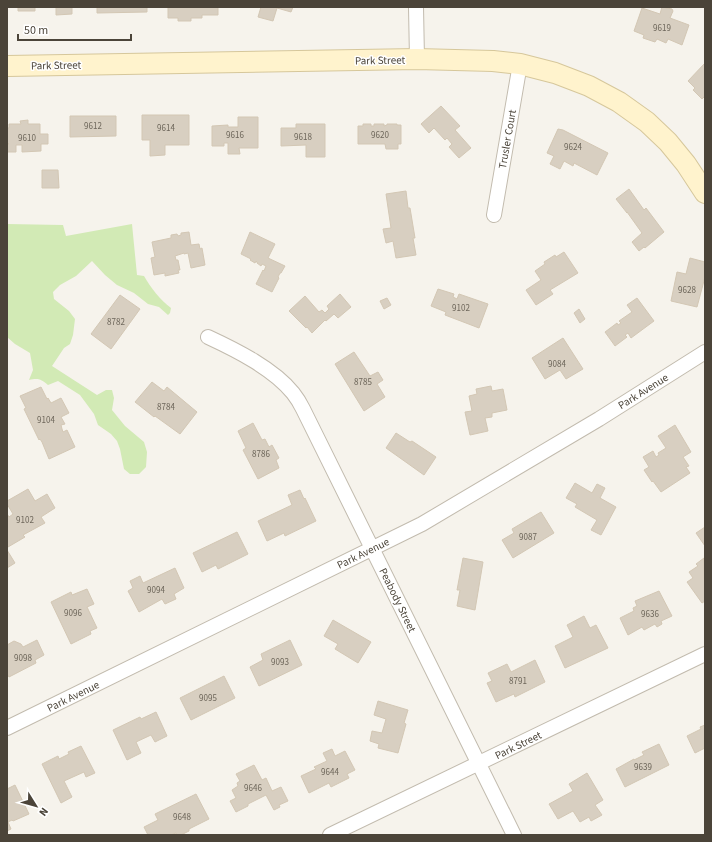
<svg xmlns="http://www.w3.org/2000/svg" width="712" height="842" font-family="'Source Sans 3',sans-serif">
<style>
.green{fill:#d2eab5}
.building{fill:#d8cfc1;stroke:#d3c7b4}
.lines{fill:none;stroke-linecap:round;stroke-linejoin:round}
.street-casing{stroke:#c2bbae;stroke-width:16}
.secondary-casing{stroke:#d6c79b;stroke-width:22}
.street{stroke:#fff;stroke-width:14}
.secondary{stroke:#fff3cd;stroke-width:20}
.labels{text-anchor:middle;stroke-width:3;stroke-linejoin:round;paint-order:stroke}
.number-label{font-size:9px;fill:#6e675b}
.street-label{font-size:11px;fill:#4b4439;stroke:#fff}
</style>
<rect width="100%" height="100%" fill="#f6f3ec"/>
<path class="green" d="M7,224l56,1 3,11 66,-12 5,51 7,1c7,12 16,24 27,32l-1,5 -2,2 -9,-8 -11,-3 -14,-11 -17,-8 -12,-10 -13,-14 -16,15 -16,9 -7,7 1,7 15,12 6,8 -2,16 -3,9 -6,4 -12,18 45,29 9,-5h6l2,8 -2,12 13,16 19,16 3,10 -1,15 -7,7h-9l-6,-5 -4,-20 -3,-8 -6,-7 -13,-9 -4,-11 -14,-19 -22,-14 -10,4c-7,-6 -10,-7 -19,-5l4,-10 -3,-17 -15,-9 -8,-7z"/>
<path class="building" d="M18,7h17v4h-17z
M56,7h16v7l-16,1z
M97,7h50v5l-50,1z
M168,7h50v8h-16v3h-11v3h-13v-3h-10z
M261,7h32l-2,5 -14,-4 -4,13 -15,-4z
M662,7l10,2 1,2 -3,7 19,7 -7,20 -14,-6 -2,4 -9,-4 -2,3 -12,-4 1,-3 -10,-4 8,-23 18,6z
M705,63v36l-1,-2 -2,2 -9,-9 2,-2 -7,-7z
M441,106l19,20 -5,4 16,18 -12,10 -10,-11 3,-3 -5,-6 -2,2 -11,-12 -5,5 -8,-9z
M142,115h47v30h-24v10l-15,1v-16h-8z
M70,116h46v20l-46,1z
M238,117h20v31h-19l1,6h-12v-11h-4v3h-12v-20l16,-1v2h10z
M28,120v4h12v10h8v10h-7v7l-19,1v-7h-6v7h-9v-7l2,-1 -2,-2v-14h2v-4h12l-1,-3z
M296,124h29v33h-19v-12l-25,1v-18h15z
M363,124h8v2h3v-2h10v2l3,-1v-1h10v1h4v19h-3v5h-12l-1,-5h-27v-18h5z
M558,129l5,1 45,23 -11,22 -23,-12 -1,3 -9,-5 -4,8 -10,-5 4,-8 -7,-3z
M42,170h16l1,18h-17z
M629,189l15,21 2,-2 18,24 -19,16 -1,-1 -5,4 -7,-9 10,-9 -15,-21v1l-11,-14z
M406,191l2,17h2l5,30h-2l3,17 -20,3 -3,-17 -7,2 -3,-14 8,-1 -5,-34z
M189,232l2,13 8,-1 1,5 2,-1 3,17 -14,3 -3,-15 -4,1v-1l-9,3 1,4h2l2,10h-2l1,3 -14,3v-3l-11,2 -3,-17 4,-1 -3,-15 19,-4v-3l6,-1 1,2 3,-1v-2z
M250,232l25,12 -7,14 17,8 -4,7h-1l-2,4 1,1 -7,14 -16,-8 7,-14 1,1 2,-5 -4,-2 -1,2 -4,-3v-1l-1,-1 -1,2 -5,-3 1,-1 -10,-5z
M564,252l14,21 -28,17 3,4 -17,11 -10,-15 15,-10 -6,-9 10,-7 -1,-2 11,-7 1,2z
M690,258l15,4v15l-8,30 -26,-6 6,-29 9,2z
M438,289l16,5 -1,3 4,2 2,-5 29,10 -9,24 -34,-13 1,-3 -15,-6z
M340,294l11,13 -13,11 -4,-4 -8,7 -1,-1 -13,13 -5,-6 -1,1 -17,-17 16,-15 14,16 3,-2 3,3 4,-4 -2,-3z
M120,295l20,14 -29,40 -20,-15z
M387,298l4,7 -7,4 -4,-8z
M637,298l17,23 -23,17 -3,-5 -3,2 2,2 -12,9 -10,-14 12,-9 1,2 3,-2 -2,-2 13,-9 -5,-7z
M579,309l6,10 -5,4 -6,-10z
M563,338l20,31 -17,10 -6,-9 -15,9 -13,-21z
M354,352l16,24 8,-4 5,8 -6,4 8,13 -21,14 -29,-47z
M152,382l12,9 3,-4 30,25 -17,22 -25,-18 -1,1 -19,-15z
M491,386l1,5 11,-2 4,21 -15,3v4l-7,1 3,13 -18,4 -5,-23 7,-1 -3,-15 8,-2 -1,-5z
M41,387l6,12 1,-1 3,5 10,-5 8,15 -8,4 4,7 -4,1 1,4 1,3 4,-2 8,17 -26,12 -7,-17 -2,-3 -1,1 -15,-31 2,-1 -6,-12z
M253,423l9,17 3,-1 4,8 3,-2 7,13 -3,2 3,8 -21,11 -15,-29 3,-2 -8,-17z
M675,425l16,27 -8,5 6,9 -3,1 4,6 -29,19 -8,-11 -1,1 -8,-12 5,-3 -6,-10 10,-6 3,6 3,-2 -1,-2 8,-5 -8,-12z
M396,433l14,9 2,-1 24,16 -12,18 -38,-27z
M575,483l17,10 5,-9 8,4 -5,10 16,9 -15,28 -10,-5 6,-10 -22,-13 2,-3 -11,-6z
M28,489l7,12 12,-7 8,14 -14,9 4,6 -22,12 2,2 -17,10 -1,-2v-31l2,3 4,-3 -6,-10v-3z
M300,490l4,9 1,-1 11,23 -31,15 -1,-3 -17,8 -9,-20 34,-16 -4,-10z
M541,512l13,21 -41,25 -11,-18 12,-7 -2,-4z
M705,527v19l-9,-13z
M237,532l11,22 -30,15 -2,-4 -14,7 -9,-19z
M7,550l8,13 -8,5z
M463,558l20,4 -8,48 -18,-4 3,-16h-3z
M704,558l1,43 -3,2 -15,-21 6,-4 -4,-6 9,-6 -2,-2z
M175,568l9,20 -10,6 2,5 -11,5 -3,-5 -23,13 -11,-21 5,-3 -3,-7 10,-5 3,7z
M87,589l7,15 -7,3 10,21 -7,3 1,3 -20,10 -20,-42 20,-10 1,3z
M659,591l13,25 -11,5 1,3 -5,3 -2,-3 -11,6 -2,-3 -14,8 -8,-17 14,-7 -1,-3 4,-2 -2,-5z
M584,616l6,12 6,-3 12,23 -43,20 -10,-22 18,-9 -6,-12z
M333,620l38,22 -13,21 -23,-14 3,-5 -14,-8z
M37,640l7,15 -9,5 1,3 -27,14 -2,-3v-29l7,-4 7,3 2,3z
M290,640l12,25 -43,21 -9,-19 13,-7 -2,-6z
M535,660l10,22 -30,15 -1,-3 -18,8 -9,-19 5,-2 -4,-8 19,-9 4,8z
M224,676l11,22 -44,22 -11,-22z
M378,701l30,9 -4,13 2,1 -8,29 -20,-5 1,-4 -9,-3 2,-10 10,2 4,-14 -12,-4z
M156,712l11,24 -12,6 -4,-7 -15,7 5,11 -14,7 -14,-30 27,-13 1,2z
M705,725v23l-10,5 -8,-17 14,-7 -1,-2z
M659,744l10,21 -44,22 -9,-18 18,-10v1l10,-5 -2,-3z
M81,746l14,27 -9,4 -2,-5 -20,9 8,16 -11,6 -19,-39 16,-8 1,3 10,-5 -1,-2z
M332,749l3,7 10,-5 10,19 -8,4 2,4 -18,9 -2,-4 -20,10 -8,-17 15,-7 -2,-2 13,-6 -4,-8z
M254,765l8,15 4,-2 6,13 9,-4 7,14 -9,4 1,2 -6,3 -8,-15 -18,9v2l-12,6 -6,-11 6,-3 -4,-8 6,-4 -1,-3 3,-2 -4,-7z
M587,773l16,27 -8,5 7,10 -11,6 -2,-4 -9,5 -7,-11 -15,8 -9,-15 24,-13 -4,-7z
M15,785l14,29 -16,7 -1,-1 -4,2 3,7 -4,2v-42z
M196,794l13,25 -20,10v2l-8,4h-4l-1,-2 -5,2h-23l-4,-8 14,-7 -3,-6z"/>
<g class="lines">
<defs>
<path id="street" d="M416,7l1,52
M494,215l26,-151
M208,337c28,13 66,32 85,56 4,5 7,10 10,16l211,426
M7,728l415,-204 177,-105 106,-67
M330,835l375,-181"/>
<path id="secondary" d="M7,66l410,-7 76,2 27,3 35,9 34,13 30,16 28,20 21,20 18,22 19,29"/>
</defs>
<use href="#street" class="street-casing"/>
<use href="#secondary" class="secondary-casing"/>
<use href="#street" class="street"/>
<use href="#secondary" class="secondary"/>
</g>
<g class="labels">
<g class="number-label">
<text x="662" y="31">9619</text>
<text x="93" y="129">9612</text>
<text x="166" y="131">9614</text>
<text x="235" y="138">9616</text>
<text x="380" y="138">9620</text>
<text x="303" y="140">9618</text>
<text x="27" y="141">9610</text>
<text x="573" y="150">9624</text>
<text x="687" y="293">9628</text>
<text x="461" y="311">9102</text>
<text x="116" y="325">8782</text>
<text x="557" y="367">9084</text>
<text x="363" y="385">8785</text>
<text x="166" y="410">8784</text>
<text x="46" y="423">9104</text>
<text x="261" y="457">8786</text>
<text x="25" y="523">9102</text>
<text x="528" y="540">9087</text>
<text x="156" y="593">9094</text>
<text x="73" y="616">9096</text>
<text x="650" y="617">9636</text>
<text x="23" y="661">9098</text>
<text x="280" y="665">9093</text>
<text x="518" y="684">8791</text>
<text x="208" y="701">9095</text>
<text x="643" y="770">9639</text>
<text x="330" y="775">9644</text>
<text x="253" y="791">9646</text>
<text x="182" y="820">9648</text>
</g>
<g class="street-label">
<text transform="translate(380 60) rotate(-1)" y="4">Park Street</text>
<text transform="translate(56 65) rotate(-1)" y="4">Park Street</text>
<text transform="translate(507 139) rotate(-80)" y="4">Trusler Court</text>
<text transform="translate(643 391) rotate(-32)" y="4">Park Avenue</text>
<text transform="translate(363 553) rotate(-26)" y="4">Park Avenue</text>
<text transform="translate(398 600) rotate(64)" y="4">Peabody Street</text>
<text transform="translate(73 696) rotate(-26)" y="4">Park Avenue</text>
<text transform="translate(518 745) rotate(-26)" y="4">Park Street</text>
</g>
</g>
<rect width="712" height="842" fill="none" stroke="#4b4439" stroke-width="16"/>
<g transform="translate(36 806) rotate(127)" stroke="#ffffff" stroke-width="3" paint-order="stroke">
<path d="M0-3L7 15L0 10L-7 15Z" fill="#4b4439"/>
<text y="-6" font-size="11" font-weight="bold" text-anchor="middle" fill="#4b4439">N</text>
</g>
<path d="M18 34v6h113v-6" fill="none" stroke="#4b4439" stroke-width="2"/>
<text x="24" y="34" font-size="12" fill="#4b4439" stroke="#ffffff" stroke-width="3" paint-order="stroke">50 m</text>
</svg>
